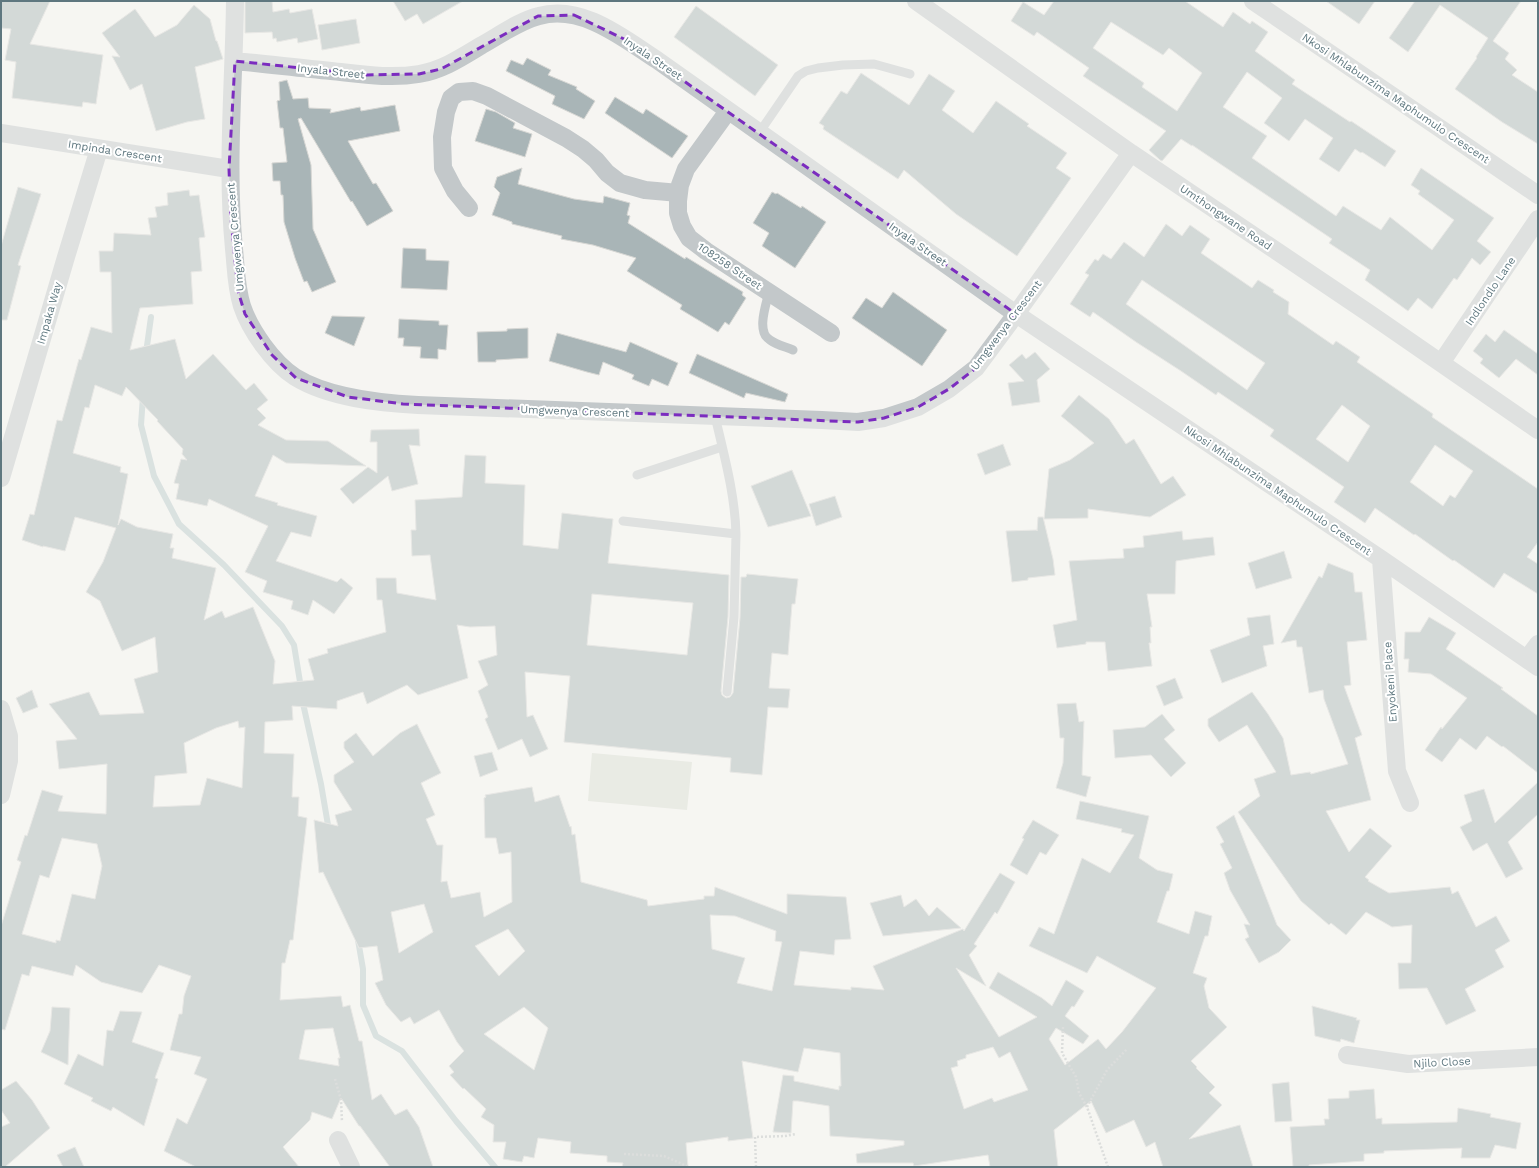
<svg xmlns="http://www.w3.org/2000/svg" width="1539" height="1168" font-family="'Work Sans',sans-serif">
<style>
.green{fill:#d9ded2}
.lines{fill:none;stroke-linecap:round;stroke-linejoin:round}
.stream{stroke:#b9c9cb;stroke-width:6}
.building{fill:#a9b5b7;stroke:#d7d7d4;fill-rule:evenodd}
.path{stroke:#bcc0c1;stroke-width:2.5;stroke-dasharray:2 2;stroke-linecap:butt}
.service{stroke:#c3c8ca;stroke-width:9}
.minor{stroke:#c3c8ca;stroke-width:18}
.marked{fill:none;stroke:#7b2cbf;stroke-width:3;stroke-dasharray:8 5;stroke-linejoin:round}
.labels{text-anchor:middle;stroke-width:4;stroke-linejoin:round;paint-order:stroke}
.street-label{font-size:11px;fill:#5e777f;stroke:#fff}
</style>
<rect width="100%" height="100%" fill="#f6f5f2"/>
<path class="green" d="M592,753l100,9 -5,48 -99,-9z"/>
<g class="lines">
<path class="stream" d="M146,353l5,-36
M143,396l-2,29 13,51 25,48 45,41 58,61 12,19 7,43
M302,699l19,85 8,47
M358,940l5,29v36l13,31 26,15 54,70 39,46"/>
</g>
<path class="building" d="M1,1h49l-20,43 73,11 -7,49 -13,-2 -1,5 -70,-9 4,-36 -11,-2 6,-31 -10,-1z
M245,1h27l1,11 16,-3 1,4 22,-4 6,30 -20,4 -1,-5 -20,4 -1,-4 -3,1 -1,-7 -27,1z
M393,1h70l-40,23 -6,-10 -12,7z
M1054,1h131l38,26 10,-15 17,12 2,-3 16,11 -13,19 40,29 -3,4 58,38 1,-1 45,30 -11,16 -23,-15 -1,1 -6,-4 -16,23 -20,-13 14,-21 -28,-19 -16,22 -25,-18 18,-25 -35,-26 -24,35 44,29 -15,22 84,58 7,-10 38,24 9,-13 42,33 22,-30 -36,-26 2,-3 -9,-6 10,-17 73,50 -17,23 14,11 -11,13 -8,-7 -15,22 -3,-2 -22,31 -14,-11 -10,13 -43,-31 5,-10 -41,-27 3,-4 -140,-94v1l-11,-7 -19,22 -2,-1 -11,-10 17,-19 -83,-55 6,-8 -52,-36 -3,4 -23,-15 12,-19 21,13zM1111,22l52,33 6,-7 33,25 -25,38 -35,-24 2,-4 -51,-35z
M1326,1h49l-16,23z
M1415,1h106l-28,40 16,12 -4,6 12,11 -5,5 26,17v52l-36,-22 -47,-33 22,-31 -1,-1 12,-19 -48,-33 -32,47 -19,-14z
M194,5l16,14 6,22h1l6,18 -28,8 10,52 -18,3 -31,9 -14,-47 -12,6 -18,-34 8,1 -18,-24 33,-24 20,28 22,-12z
M696,6l82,59 -23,31 -81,-59z
M356,19l4,24 -38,7 -4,-25z
M527,58l24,12 -3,5 29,12 -1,2 19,12 -11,18 -32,-15 3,-8 -49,-25 5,-11 12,5z
M861,73l48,32 20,-31 26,17 -13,19 31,23 23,-32 33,23 -2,2 40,27 -11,15 15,10 -54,78 -61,-42 -52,-44 -6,9 -75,-50 1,-3 -5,-3 22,-32 6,3z
M287,80l6,19 15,-1 1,10 22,1 -1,4 30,-6 1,4 34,-6 5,26 -52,10 25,43 3,-1 17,28 -26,15 -15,-25 -1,1 -50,-84 -3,1 13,46 2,64 23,53 -24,10 -5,-11 -3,1 -9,-24 -11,-36 -1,-27h-2l-1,-14h-7l-1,-18 15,-1 -4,-34h-3l-3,-27 3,-1 -1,-18z
M615,97l28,17 3,-5 42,27 -16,22 -67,-45z
M486,109l10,3 19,11 -2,5 19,6 -7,23 -50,-16z
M522,168l-4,16 56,15 29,4 1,-7 26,7 -3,12 3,1 -2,7 57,36 1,-2 57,35 -1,3 4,3 -17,27 -4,-3 -7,10 -38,-23 2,-4 -55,-34 9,-13 -43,-13 -32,-6 1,-3 -50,-12v-2l-20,-7 8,-22 -6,-6 3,-10z
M18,187l23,7 -23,71 3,1 -14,54h-6v-74z
M189,190l1,6 9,-1 6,42 -6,1 3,33 -11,1 2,32 -53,4 -10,42 45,-11 11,40 27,-25 33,36 8,-7 14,17 -11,9 9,9 -8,7 28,15 42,1 38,25 -80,-3 -13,-8 -18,41 23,7 -1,2 40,11 -6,21 -20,-5 -15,29 61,21 4,-4 12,10 -19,26 -21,-14 -5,15 -17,-6 2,-8 -30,-9 4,-11 -22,-9 23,-46 -59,-27 -2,7 -31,-7 3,-15 -5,-1 7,-24 6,1 -5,-6 1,-5 -26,-28 1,-1 -32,-33 -4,9 -27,-11 -6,23 -4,-1 -12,46 48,14 -1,5 8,2 -10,51 3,-6 16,8 36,7 -3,14h4l-2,10 44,10 -12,52 18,-9 3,7 28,-11 22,54 -2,23 41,-4 -6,-21 20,-6 -1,-4 59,-17 -4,-32h-5l-1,-22h20l1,15 39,7 -6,-45 -18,1 -1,-26h5l-1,-30 47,-3 3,-42 21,1 -1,27 40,2 -2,60 35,4 4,-36 51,6 -5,44 121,12 -1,42 -7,74 1,4 4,3 4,-1 3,-4 7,-75 1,-41h5l1,-3 51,5 -3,25h-3l-4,51 -16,-2 -3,35 21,1 -2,19 -20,-1 -6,68 -32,-3 1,-14 -167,-16 6,-66 -45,-4 2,45 6,-2 15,34 -18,8 -8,-18 -24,11 -13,-31 3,-2 -10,-26 10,-6 -10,-24 19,-6 -2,-29 -25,1 -13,-2 11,53 -50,17 -11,-10 -40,19 -4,-12 -26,9v8l-45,-3 1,14 -28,2 -1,31 30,1 -2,43h7l-1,19 9,2 -14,122h-3l-5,23h-3l-2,37 61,-4 2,11 7,-2 9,36h3l10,59 9,-6 14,21 12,-6 12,18 14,40h-43l-30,-41h-1l-18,-28 -9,21 -20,-7 -2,8 -27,27 16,20h-103l-32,-16 13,-33 10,6 20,-45 -13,-5 7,-17 -31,-7 9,-36h3l2,-18 7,-20 -32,-11 -17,28 -41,-11 -25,-17 -3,11 -41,-10 -3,10 -7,-2 -17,56 -4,-1v-103l20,-64 -4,-2 8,-25 2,1 15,-46 21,6 -5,15 48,3 1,-50 -48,5 -3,-28 21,-2 -28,-35 40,-12 11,23 44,-2 -10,-34 24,-7 -3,-35 -33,14 -22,-50 -14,-9 17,-30 13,-34 -41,-11 -10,34 -22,-5v1l-21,-7 8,-26 4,1 23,-95 5,1 17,-62 2,1 10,-33 21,6 -1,-61h-11l-1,-21h14l1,-18 37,2 -3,-17 9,-1 -2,-10 13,-2 -1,-12zM592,594l101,9 -6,52 -100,-10zM238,721l1,7 6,-1 -3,61 -35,-10 -7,27 -47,2 2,-31 32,-3 -3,-30 32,-15zM62,838l35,6 5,22 -7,33 -23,-5 -12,47 -4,-1v3l-34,-9 18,-59 9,3zM333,1028l7,30h-2l1,8 -40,-7 6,-29z
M772,192l4,2 1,-1 24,15 1,-2 24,16 -31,46 -33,-22 7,-13 -16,-10z
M1166,224l16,12 8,-11 20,14 -9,14 51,35 6,-8 16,10 -1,2 16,10 -1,12 45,31 3,-4 24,16 -3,5 76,52 -1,3 106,72v53l-11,15 11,7v30l-34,-21 -10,15 -40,-28 -1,1 -38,-27 -1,1 -39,-27 -10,15 -31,-21 10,-15 -74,-51 4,-6 -56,-38 -2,3 -35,-24 -45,-29 -43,-30 -3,5 -20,-13 19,-29 -4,-2 10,-14 3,2 5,-7 8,5 13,-17 20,15zM1142,280l123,83 -18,27 -121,-86zM1342,405l28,21 -22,36 -32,-23zM1435,445l38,26 -18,27 -5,-3 -7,11 -33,-24z
M403,248l23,1v11l23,1 -2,29 -46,-2z
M893,292l54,38 -25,36 -70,-48 14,-20 16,10z
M332,316l33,1 -11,29 -29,-13z
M399,319l40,2v4h9l-2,25 -8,-1v10l-18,-1 1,-11 -18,-1 1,-8h-6z
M528,328v30l-32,2v2h-18l-1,-30 30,-1v-2z
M1504,330l34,24v21l-22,-16 -17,19 -19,-15 3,-4 -10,-8 13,-17 9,8z
M557,333l69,19 4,-10 48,21 -10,23 -16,-7 -3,7 -17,-7 2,-4 -31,-13 -4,13 -12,-3 -38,-11z
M1035,352l15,17 -13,11 3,22 -28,4 -4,-23 16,-2 -15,-16 13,-11 4,5z
M697,354l91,40 -3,8 -39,-9 -2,5 -55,-25z
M1079,395l30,24 17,25 8,-5 27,45 12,-8 13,19 -36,22 -62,-8v9l-44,1 5,-50 21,-9 24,-17 -33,-27z
M419,429l1,17 -11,-1 9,39 -26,7 -4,-15 -35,28 -13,-15 28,-22 9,6v-31h-7l1,-12z
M1003,444l8,21 -26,10 -8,-21z
M792,470l19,46 -43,11 -17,-41z
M835,496l7,21 -26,9 -7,-22z
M1038,517h5l10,42 2,16 -27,3v2l-16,2 -6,-51 31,-1v1z
M1182,531l1,9 30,-3 2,18 -39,6 -1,33h-28l5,33h-2l1,16h-2l3,23 -44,5 -3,-29h-19v2l-29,4 -4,-23 24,-5 -8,-59 55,-3 -1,-9 21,-2 -1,-11z
M1284,551l8,27 -36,11 -8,-26z
M1328,563l25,10 2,19h7l5,48 -20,2 4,43 -7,1 18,49 -7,3 16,62 -45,11 23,41 21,-24 22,18 -27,31 4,3 -1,1 21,12 61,-6 2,7 6,-3 18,36 20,-11 14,25 -15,9 9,17 -39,22 11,22 -30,14 -19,-37 -28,1 -1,-26h13l1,-38 -20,2 -26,-15 -20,23 -15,-12 -2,2 -28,-24 -63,-89 22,-16 -6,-17 22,-7 -29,-47 -28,17 -11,-16v-7l44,-27 16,22 15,24 8,37 19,-3 1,2 37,-10 -24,-65 -1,-9 -14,3 -7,-46h-5l-1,-7 -15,3 38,-67 3,2z
M1270,615l4,29 -11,2 4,20 -45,17 -12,-33 40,-15 -3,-17z
M1429,617l27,16 -10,16 57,39 -2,1 37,27v57l-35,-27 -1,1 -15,-11 -11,14 -16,-12 -18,24 -17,-12 16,-23 1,2 25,-31 -36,-24 -23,-2 1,-13h-5l1,-27h15z
M1175,678l8,20 -19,8 -8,-20z
M32,690l6,17 -15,6 -7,-15z
M1076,703l3,19 5,-1 -2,54 9,2 -5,20 -30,-9 7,-25 1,-25h-4l-3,-34z
M1162,714l13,16 -11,9 22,24 -15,14 -20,-22 -36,3 -2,-28 32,-3z
M417,724l24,49 -20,10 14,32 -9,4 11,26h6l-2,37 6,-1 4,17 29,-6 4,25 28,-15 -1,-50 -12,2 -3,-16h-11l-1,-40 2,-1 -1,-2 47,-8 3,15 24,-7 11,32 1,-1 1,9 3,-1 6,48 66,18 1,6 56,-7v-3h10l1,-9 72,27v-20l59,3 5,42 -16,1 -1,15 -34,-4 -6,34 57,5v-3l33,3 -11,-24 90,-37 1,2 36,-58 15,9 -18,32 -2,-2 -21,32 3,2 -8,9 17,31 -30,-18 43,69 38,-20 -48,-29 9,-16 44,26 10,8 14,-26 18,11 -10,16 -2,-1 -7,10 24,20 -6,8 -27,-16 -7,11 16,26 33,-26 8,10 16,-17 34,-44 -59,-32 -10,17 -58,-27 10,-19 15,7 28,-76 28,15 24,-38 -13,-3 1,-3 -46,-10 4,-18 69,15 -10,42 18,12 16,4 -4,17h-2l-10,31 32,12 6,-23 17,5 -4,20h-3l-12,37 14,5 -3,8 5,22 18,19 -36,34 6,6 -1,1 19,19 -6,6 13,12 -33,34 51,-14 13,42h-90l-8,-25 -9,5 -12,-27 -28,13 -15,-32 -37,29 4,37h-68l-2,-12 -74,11 -1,-3h-56l-1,-9 48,-9v-4l-74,-5 -1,-30 -31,-5h-5l-2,32 -18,-1 10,-57 11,1v5l45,9v-4h2l-1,-33 -36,-5 -6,24 -56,-11 11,77 -25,3v-4l-42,6 2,24h-66l1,-4 -16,-1v-6l-37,-3 1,-11 -33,-4 -4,20 -10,-2 -2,6 -19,-3 3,-17h-13l1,-17 -13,-8 5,-8 -22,-21 -1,1 -13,-14 4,-3 -5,-6 15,-15 -7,-9 -18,-32 -25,14 -4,-7 -9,5 -15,-17 -11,-22 8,-3 -6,-34 -18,2 -36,-76 -4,1 -5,-53 24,6 -3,-11 17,-5 -18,-28v-7l20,-13 -10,-14v-6l12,-9 17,23 27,-23zM424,904l9,28 -34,21 -8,-41zM710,915l25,1 41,15 -1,10 7,1 -10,49 -35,-8 8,-25 -33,-9zM508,929l17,22 -26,25 -24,-30zM524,1007l24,21 -14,42 -50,-36zM993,1047l6,11 11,-6 18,38 -34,12 -2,-4 -28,11 -13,-41 7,-2 -1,-5 9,-3v-3z
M492,752l6,18 -18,7 -6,-21z
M1538,782v32l-30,28 15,27 -17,9 -19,-35 -14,8 -13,-24 12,-6 -8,-26 20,-6 11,34z
M1234,815l43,110 14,15 -12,12 -20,11 -14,-24 4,-2 -5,-13 6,1 -20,-35 -6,-17 8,-5 -12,-24 4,-2 -8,-15z
M1033,820l26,15 -13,20 -6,-3 -13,23 -17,-10 14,-26 -2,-1z
M901,895l3,12 12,-8 13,17 8,-9 24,21 -78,8 -13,-33z
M1312,1006l45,12 -1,2h4l-6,23 -13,-4 -1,3 -25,-6z
M52,1007l18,1 -2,57 -27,-13 9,-21z
M120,1011l22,1 -10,30 32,11 -9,25 3,1 -14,47 -31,-19 -2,4 -20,-10 2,-3 -29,-14 14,-30 25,12 4,-36 6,1z
M16,1081l16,19 18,28 -45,39h-4v-40l9,-4 -9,-13v-20z
M1289,1082l3,39 -17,1 -3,-38z
M1374,1089l2,30 6,-1v6l75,-2 1,-14 33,6 -1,3 31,6 -5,26 -21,-4 -5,13h-29l1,-10 -78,3v2l-20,1v7l-55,4v2h-16l-3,-40 35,-2 -1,-6h5l-1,-20 21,-1v-7z
M75,1147l9,20h-21l-6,-12z"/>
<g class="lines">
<path class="path" d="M1063,1027l-1,26 14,24 3,16 8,14 21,60
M335,1079l6,21 1,22
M1087,1107l20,-37 20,-21
M624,1154l40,2 25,11
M756,1167l-1,-30 30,-1 11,-2"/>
<path class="service" d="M759,133l39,-57 8,-5 12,-3 25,-3 31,-1 36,10
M769,292c-3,13 -13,40 1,48 7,5 16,7 23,10
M637,475l85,-28
M623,521l113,13c-1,-40 -12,-79 -21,-118
M727,692l7,-75 2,-83"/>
<path class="minor" d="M235,1c-1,83 -9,165 -1,248 2,19 2,38 8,57 8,24 31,57 53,71 34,21 85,26 123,28l404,15 36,2 26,-4 34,-11 31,-18 27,-21 40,-54 115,-161
M916,1l215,152 239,161 168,116
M1253,1l285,194
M235,61c32,3 64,7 96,10 29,3 59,8 88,3 24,-4 43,-17 63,-29 18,-10 37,-24 57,-29 43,-12 84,22 118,44l359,254 365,245 157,108
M728,111l-42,58 -6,16 -2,16v12l4,13 7,12 17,13 125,82
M1,133l228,36
M469,208l-14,-17 -12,-23 -1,-31 4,-25 5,-14 8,-6 14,-1 14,5 79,42 17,11 13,11 11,13 13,10 25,7 34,3
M1441,363l97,-144
M1,478l65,-221 33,-108
M1381,559l16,212 13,32
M1527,659l11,-15
M1,709l8,27v25l-8,34
M1347,1055l61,9 130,-7
M338,1140l13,27"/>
</g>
<path d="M0 0H1539V1168H0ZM574,15l50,24 392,275 -40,54 -27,21 -31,18 -34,11 -26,4 -455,-18 -55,-7 -52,-19 -24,-23 -27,-41 -7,-23 -7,-73 -2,-49 6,-108 132,14 52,-1 22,-5 97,-53z" fill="#f6f5f2" fill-opacity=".55" fill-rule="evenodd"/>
<path class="marked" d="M574,15l50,24 392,275 -40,54 -27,21 -31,18 -34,11 -26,4 -455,-18 -55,-7 -52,-19 -24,-23 -27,-41 -7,-23 -7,-73 -2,-49 6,-108 132,14 52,-1 22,-5 97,-53z"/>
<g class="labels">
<g class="street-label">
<text transform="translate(653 58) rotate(34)" y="4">Inyala Street</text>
<text transform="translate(331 71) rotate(6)" y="4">Inyala Street</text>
<text transform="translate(1396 98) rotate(34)" y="4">Nkosi Mhlabunzima Maphumulo Crescent</text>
<text transform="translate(115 151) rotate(9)" y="4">Impinda Crescent</text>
<text transform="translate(1226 217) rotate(34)" y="4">Umthongwane Road</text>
<text transform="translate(235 237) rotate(-95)" y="4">Umgwenya Crescent</text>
<text transform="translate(918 244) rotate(35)" y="4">Inyala Street</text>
<text transform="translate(730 266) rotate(34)" y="4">108258 Street</text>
<text transform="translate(1490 291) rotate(-56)" y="4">Indlondlo Lane</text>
<text transform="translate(49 313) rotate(-74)" y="4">Impaka Way</text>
<text transform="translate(1006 325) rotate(-53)" y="4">Umgwenya Crescent</text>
<text transform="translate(575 411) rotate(2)" y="4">Umgwenya Crescent</text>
<text transform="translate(1278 490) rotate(34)" y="4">Nkosi Mhlabunzima Maphumulo Crescent</text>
<text transform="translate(1390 682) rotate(-94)" y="4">Enyokeni Place</text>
<text transform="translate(1442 1062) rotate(-3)" y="4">Njilo Close</text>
</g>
</g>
<rect width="1539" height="1168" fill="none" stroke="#5e777f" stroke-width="4"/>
</svg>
